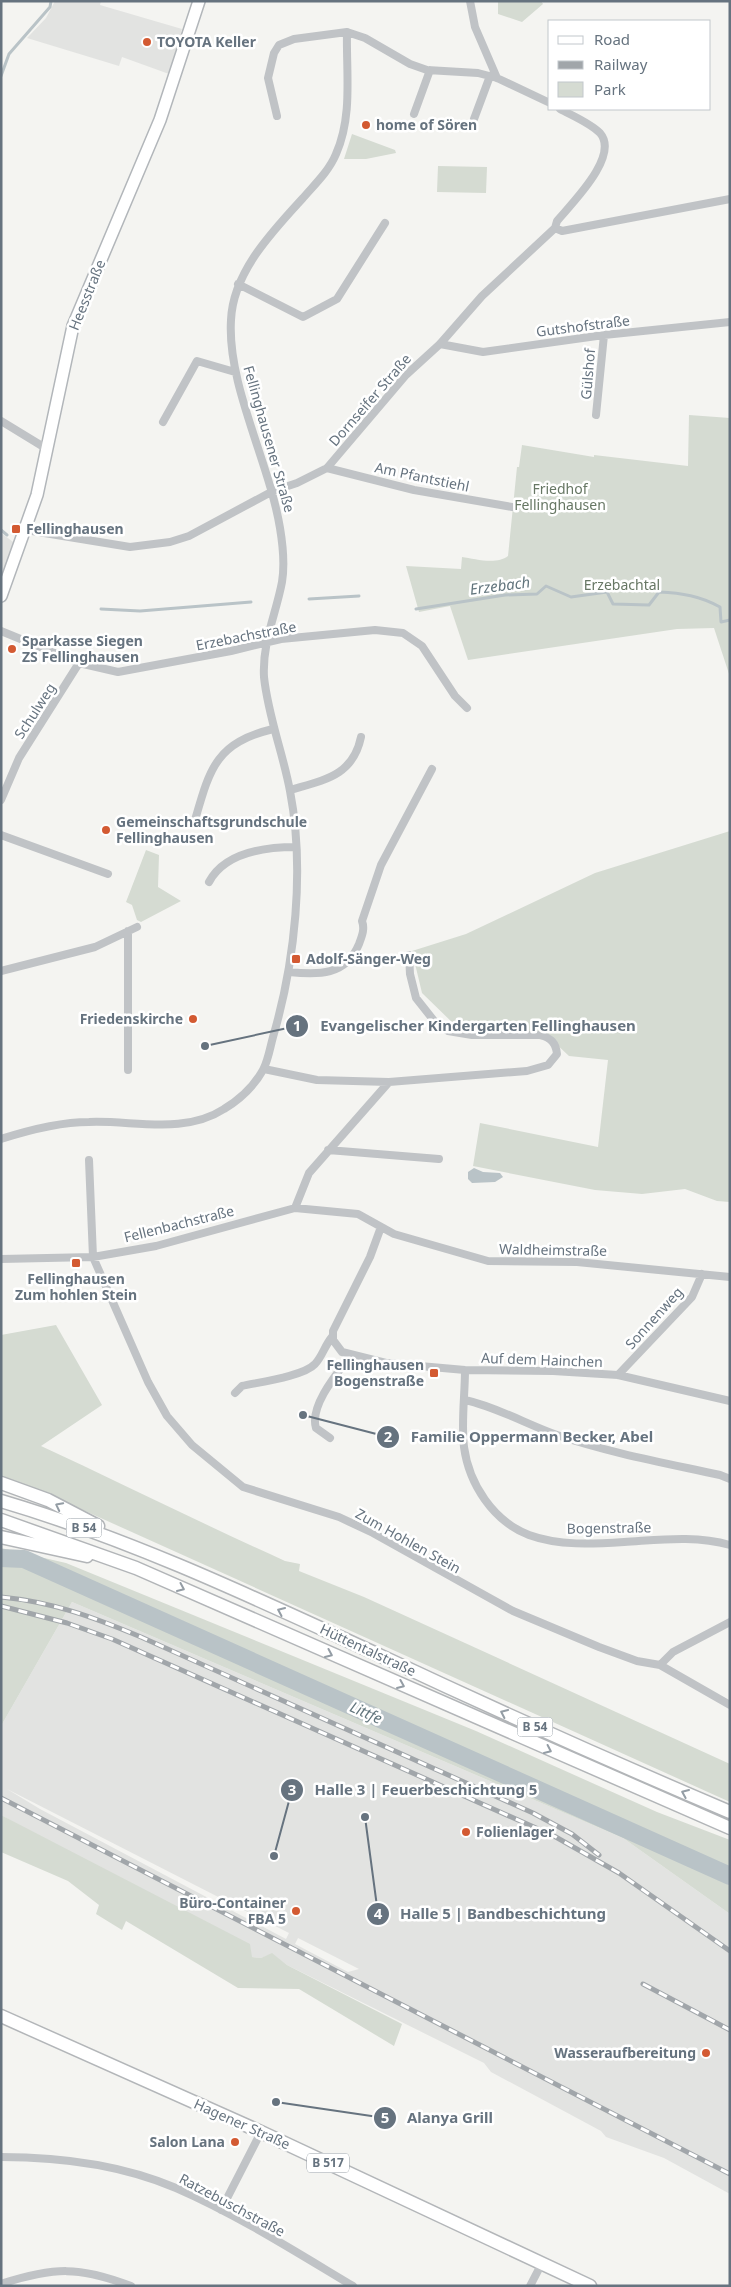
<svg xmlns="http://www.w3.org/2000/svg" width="731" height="2287" font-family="'Noto Sans',sans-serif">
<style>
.built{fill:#e2e3e1;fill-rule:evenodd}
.green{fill:#d5dbd2}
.water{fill:#b9c3c7}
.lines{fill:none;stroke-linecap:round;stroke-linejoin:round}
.stream{stroke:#b9c3c7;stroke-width:3}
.river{stroke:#b9c3c7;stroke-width:18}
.secondary-casing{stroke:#b2b6ba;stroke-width:14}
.primary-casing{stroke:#b3b6b9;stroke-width:15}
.trunk-casing{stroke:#b2b5b8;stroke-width:15}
.minor{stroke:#c0c3c6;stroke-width:8}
.secondary{stroke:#fff;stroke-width:11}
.primary{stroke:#fff;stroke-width:12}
.trunk{stroke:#fff;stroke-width:12}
.rail-casing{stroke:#a1a6aa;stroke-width:5}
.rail{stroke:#fff;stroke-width:3;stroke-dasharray:9;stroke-linecap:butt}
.oneway{stroke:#949da5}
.poi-dot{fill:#d35a32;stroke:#fff;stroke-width:2}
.labels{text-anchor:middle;stroke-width:5;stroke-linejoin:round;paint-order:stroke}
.shield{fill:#fff;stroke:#949da5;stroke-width:1}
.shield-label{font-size:12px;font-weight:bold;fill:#66737f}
.poi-label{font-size:14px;font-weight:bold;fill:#66737f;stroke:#fff;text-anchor:start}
.street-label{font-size:14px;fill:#66737f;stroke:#fff}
.park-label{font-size:14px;fill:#677764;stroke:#fff}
.water-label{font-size:15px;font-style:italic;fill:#61747c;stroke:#fff}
.leader{fill:none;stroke:#66737f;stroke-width:2}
.callout-dot{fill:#66737f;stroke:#fff;stroke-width:2}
.mark-label{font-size:15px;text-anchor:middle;font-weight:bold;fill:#fff}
.callout-label{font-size:15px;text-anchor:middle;font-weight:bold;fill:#66737f;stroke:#fff;stroke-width:5;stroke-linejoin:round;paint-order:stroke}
</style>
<rect width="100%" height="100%" fill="#f4f4f1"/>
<path class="built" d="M55,1h46l-1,4 82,24 -13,45 -47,-17 -3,9 -92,-28 19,-20z
M1,533l15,11 -15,35z
M72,1602l551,236 107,76v280l-66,-36 -58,-21 -5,-6 -110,-59 -7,-9 -197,-98 -15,-11 -11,4 -9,-1 -251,-142v-89zM7,1789l282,144 -3,6 -246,-130zM298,1938l61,31 -11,3 -53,-28z"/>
<path class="green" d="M498,1h43l2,3 -21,18 -24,-8z
M352,134l43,16 1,3 -30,6h-22z
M438,166l49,1 -1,26 -49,-1z
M689,415l41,3v259l-16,-49 -37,1 -209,31 -18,-54 -31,6 -13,-46 55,3 1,-12c13,2 35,8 46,-1l9,-89h2l3,-22 72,12v-2l94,11z
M730,831v371l-13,-1 -32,-12 -43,5 -47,-4 -122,-24 7,-43 118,24 10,-87 -39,-4 -16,-15 -95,-13 -36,-35 -10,-42 54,-17 129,-61z
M146,850l13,5 -1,32 23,14 -40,21 -4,-2 -5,-15 -6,-3z
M56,1325l46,80 -61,41c82,38 162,78 244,115l15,3 -1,7 65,26 366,167v38l-698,-315 -31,-9v-143z
M1,1548l65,15 410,168 181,81 73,28v74l-107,-76 -551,-236 -71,124z
M1,1815l249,129 2,13 9,1 11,-5 15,12 115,59 -8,22 -95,-57 -61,-1 -112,-67 -4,9 -26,-16 3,-9 -31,-24 -67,-29z"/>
<path class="water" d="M474,1168l9,4 17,1 3,4 -8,5 -23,1 -4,-4v-7z"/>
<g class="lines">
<path class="stream" d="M1,76l8,-22 41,-47 1,-6
M1,530l6,5
M309,599l50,-3
M101,609l39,2 111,-9
M416,609l89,-14 32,-1 9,-8 25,11 36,-5 6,12 36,1 10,-13c23,1 41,4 61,15l1,15 9,-2"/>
<path class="river" d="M1,1558l23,1 706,317"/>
<defs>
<path id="secondary" d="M1,596l36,-101 36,-169 87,-206 39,-119"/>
<path id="primary" d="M1,2016l260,116 329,154"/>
<path id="trunk" d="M1,1483l47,17 50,26
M1,1501c132,39 256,98 380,155 115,54 231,106 349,156
M1,1520l135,48 594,260
M1,1537l86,19"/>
</defs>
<use href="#secondary" class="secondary-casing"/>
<use href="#primary" class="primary-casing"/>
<use href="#trunk" class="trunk-casing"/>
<path class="minor" d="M470,1l5,26 22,51
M414,114l16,-44
M277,116l-9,-38 6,-25 5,-8 15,-6 53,-7 18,6 45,26 17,6 51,3 19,5 53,25
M474,119l16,-43
M555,228l2,-7c15,-18 63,-65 43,-88 -10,-10 -27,-17 -40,-24
M238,284l65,33 34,-18 48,-76
M440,344l43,8 121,-17 126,-13
M596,415l8,-80
M1,421l46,28
M163,422l34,-61 38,11
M327,468l87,22 98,17
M26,530l104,17 40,-5 19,-6 84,-45 24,-8 30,-15 79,-93 34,-31 42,-48 73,-68 7,3 168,-32
M1,631l78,32 39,9 113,-21 50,-12 94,-9 28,3 19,13 33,50 12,12
M290,790c34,-10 63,-14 71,-53
M1,800l18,-42 60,-95
M195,820c15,-52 21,-77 78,-91
M1,835l107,39
M209,882c16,-30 56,-35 87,-35
M1,971l94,-24 42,-20
M289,972c29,3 57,4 70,-28 3,-8 6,-15 3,-23l19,-56 51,-96
M264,1069l53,11 72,2 -80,91 -14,35
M128,1070v-139
M389,1082l138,-11 21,-6 9,-11c-1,-11 -6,-16 -17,-19h-68l-24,-4 -13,-9 -19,-24 -6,-24 -1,-19
M1,1139c28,-9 59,-17 88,-17 44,-2 95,13 135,-13 15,-9 30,-23 39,-39 5,-9 7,-22 10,-33 22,-75 32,-168 17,-246 -7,-38 -22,-75 -26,-114 -2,-34 12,-63 18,-95 3,-18 1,-36 -2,-54 -11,-67 -53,-143 -49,-208 2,-48 41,-88 72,-122 12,-14 26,-27 33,-44 17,-38 10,-82 11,-122
M328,1150l111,9
M89,1160l4,97 55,125 19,34 25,29 51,42 96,30 34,16 140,78 86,36 38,14 23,4 70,40
M381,1227l-11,30 -37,74v9l9,12 44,11 79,7 88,1 65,4 112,26
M1,1259l92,-2 63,-11 139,-38 63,6 36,20 94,27 89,1 153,15
M465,1370c0,25 -4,52 -1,77 5,37 29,74 65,88 30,11 64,9 95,7 35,-2 71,-7 106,3
M618,1375l74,-78 10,-23
M235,1393l7,-7c18,-4 62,-10 73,-22 7,-7 10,-19 17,-27
M465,1400c32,7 61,24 92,35 53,18 108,28 163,40l10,4
M330,1438l-14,-10c-7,-22 22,-56 35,-73
M660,1665l13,-13 57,-30
M1,2157c59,0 121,8 175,31 62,27 120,64 177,98
M221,2210l40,-78
M1,2284c53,-17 78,-18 130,2
M530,2286l12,-23"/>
<use href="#secondary" class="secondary"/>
<use href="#primary" class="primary"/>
<use href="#trunk" class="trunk"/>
<defs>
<path id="rail" d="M1,1597c52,5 92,20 140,40l392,176 39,21 27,21
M1,1606l66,17 45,16 442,197 65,37 111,78
M1,1798l729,376
M643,1984l87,46"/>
</defs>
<use href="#rail" class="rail-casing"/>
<use href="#rail" class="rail"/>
</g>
<defs><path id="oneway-chevron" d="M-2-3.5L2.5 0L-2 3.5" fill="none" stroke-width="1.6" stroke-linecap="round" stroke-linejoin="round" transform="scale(1.25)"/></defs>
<g class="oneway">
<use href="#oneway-chevron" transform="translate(59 1506) rotate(-153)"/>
<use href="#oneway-chevron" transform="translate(181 1588) rotate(24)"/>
<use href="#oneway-chevron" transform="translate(281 1611) rotate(-156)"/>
<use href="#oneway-chevron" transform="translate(329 1654) rotate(24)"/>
<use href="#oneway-chevron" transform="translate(401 1685) rotate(23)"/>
<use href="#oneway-chevron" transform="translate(504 1713) rotate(-155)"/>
<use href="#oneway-chevron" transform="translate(548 1750) rotate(25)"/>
<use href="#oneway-chevron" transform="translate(685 1793) rotate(-157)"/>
</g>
<g class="poi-dot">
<circle cx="147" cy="42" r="5"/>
<circle cx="366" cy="125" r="5"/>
<rect x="11" y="524" width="10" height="10" rx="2.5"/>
<circle cx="12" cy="649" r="5"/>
<circle cx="106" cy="830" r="5"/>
<rect x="291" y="954" width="10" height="10" rx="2.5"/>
<circle cx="193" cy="1019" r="5"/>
<rect x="71" y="1258" width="10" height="10" rx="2.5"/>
<rect x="429" y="1368" width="10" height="10" rx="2.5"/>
<circle cx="466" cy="1832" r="5"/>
<circle cx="296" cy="1911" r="5"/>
<circle cx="706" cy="2053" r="5"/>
<circle cx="235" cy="2142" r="5"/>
</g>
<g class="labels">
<g class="shield">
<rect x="66.5" y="1518.5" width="35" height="19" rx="4"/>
<rect x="517.5" y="1717.5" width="35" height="19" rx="4"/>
<rect x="307" y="2153.5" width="42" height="19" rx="4"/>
</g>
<g class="shield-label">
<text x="84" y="1532">B 54</text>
<text x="535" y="1731">B 54</text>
<text x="328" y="2167">B 517</text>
</g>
<g class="poi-label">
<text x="157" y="47">TOYOTA Keller</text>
<text x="376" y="130">home of Sören</text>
<text x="26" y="534">Fellinghausen</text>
<text x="22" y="646">Sparkasse Siegen<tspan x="22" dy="16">ZS Fellinghausen</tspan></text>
<text x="116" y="827">Gemeinschaftsgrundschule<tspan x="116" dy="16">Fellinghausen</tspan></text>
<text x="306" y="964">Adolf-Sänger-Weg</text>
<text x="183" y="1024" text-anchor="end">Friedenskirche</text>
<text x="76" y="1284" text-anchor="middle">Fellinghausen<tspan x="76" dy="16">Zum hohlen Stein</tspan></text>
<text x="424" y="1370" text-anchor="end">Fellinghausen<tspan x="424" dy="16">Bogenstraße</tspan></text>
<text x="476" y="1837">Folienlager</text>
<text x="286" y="1908" text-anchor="end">Büro-Container<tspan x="286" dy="16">FBA 5</tspan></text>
<text x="696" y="2058" text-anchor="end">Wasseraufbereitung</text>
<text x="225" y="2147" text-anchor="end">Salon Lana</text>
</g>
<g class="street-label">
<text transform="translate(87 295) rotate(-68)" y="5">Heesstraße</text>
<text transform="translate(583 326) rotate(-7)" y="5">Gutshofstraße</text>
<text transform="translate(588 374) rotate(-85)" y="5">Gülshof</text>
<text transform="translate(370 400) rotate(-49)" y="5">Dornseifer Straße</text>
<text transform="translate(269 439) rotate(74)" y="5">Fellinghausener Straße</text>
<text transform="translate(422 477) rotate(12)" y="5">Am Pfantstiehl</text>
<text transform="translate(246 636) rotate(-11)" y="5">Erzebachstraße</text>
<text transform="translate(35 711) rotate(-57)" y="5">Schulweg</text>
<text transform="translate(179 1224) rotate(-14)" y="5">Fellenbachstraße</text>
<text transform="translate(553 1250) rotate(1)" y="5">Waldheimstraße</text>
<text transform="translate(654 1318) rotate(-48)" y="5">Sonnenweg</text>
<text transform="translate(542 1360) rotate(2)" y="5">Auf dem Hainchen</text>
<text transform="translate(609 1528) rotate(-1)" y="5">Bogenstraße</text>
<text transform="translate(408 1541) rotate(29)" y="5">Zum Hohlen Stein</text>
<text transform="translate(368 1650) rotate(25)" y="5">Hüttentalstraße</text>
<text transform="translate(242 2124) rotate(24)" y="5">Hagener Straße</text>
<text transform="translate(232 2205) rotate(28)" y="5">Ratzebuschstraße</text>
</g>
<g class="park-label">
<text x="560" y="494">Friedhof<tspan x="560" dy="16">Fellinghausen</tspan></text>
<text x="622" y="590">Erzebachtal</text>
</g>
<g class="water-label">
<text transform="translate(500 586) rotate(-7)" y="5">Erzebach</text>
<text transform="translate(366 1713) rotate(24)" y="5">Littfe</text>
</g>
</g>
<path class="leader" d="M205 1046L297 1026M303 1415L388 1437M274 1856L292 1790M365 1817L378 1914M276 2102L385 2118"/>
<g class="callout-dot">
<circle cx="205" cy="1046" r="5"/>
<circle cx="303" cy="1415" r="5"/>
<circle cx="274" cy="1856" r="5"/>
<circle cx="365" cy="1817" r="5"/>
<circle cx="276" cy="2102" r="5"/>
<circle cx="297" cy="1026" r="12"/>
<circle cx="388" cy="1437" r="12"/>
<circle cx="292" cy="1790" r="12"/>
<circle cx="378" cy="1914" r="12"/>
<circle cx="385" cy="2118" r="12"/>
</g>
<g class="mark-label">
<text x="297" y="1031">1</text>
<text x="388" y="1442">2</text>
<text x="292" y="1795">3</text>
<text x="378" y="1919">4</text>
<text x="385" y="2123">5</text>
</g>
<g class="callout-label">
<text x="478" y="1031">Evangelischer Kindergarten Fellinghausen</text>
<text x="532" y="1442">Familie Oppermann Becker, Abel</text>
<text x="426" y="1795">Halle 3 | Feuerbeschichtung 5</text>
<text x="503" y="1919">Halle 5 | Bandbeschichtung</text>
<text x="450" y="2123">Alanya Grill</text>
</g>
<rect width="731" height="2287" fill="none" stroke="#66737f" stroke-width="5"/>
<rect x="548" y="20" width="162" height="90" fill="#ffffff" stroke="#c2c7cc"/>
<rect x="558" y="36" width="25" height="8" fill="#ffffff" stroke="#c2c7cc"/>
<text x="594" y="45" font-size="15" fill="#66737f">Road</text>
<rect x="558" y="61" width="25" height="8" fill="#a1a6aa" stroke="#c2c7cc"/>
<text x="594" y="70" font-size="15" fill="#66737f">Railway</text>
<rect x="558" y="82" width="25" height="15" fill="#d5dbd2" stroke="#c2c7cc"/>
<text x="594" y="95" font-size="15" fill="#66737f">Park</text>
</svg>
